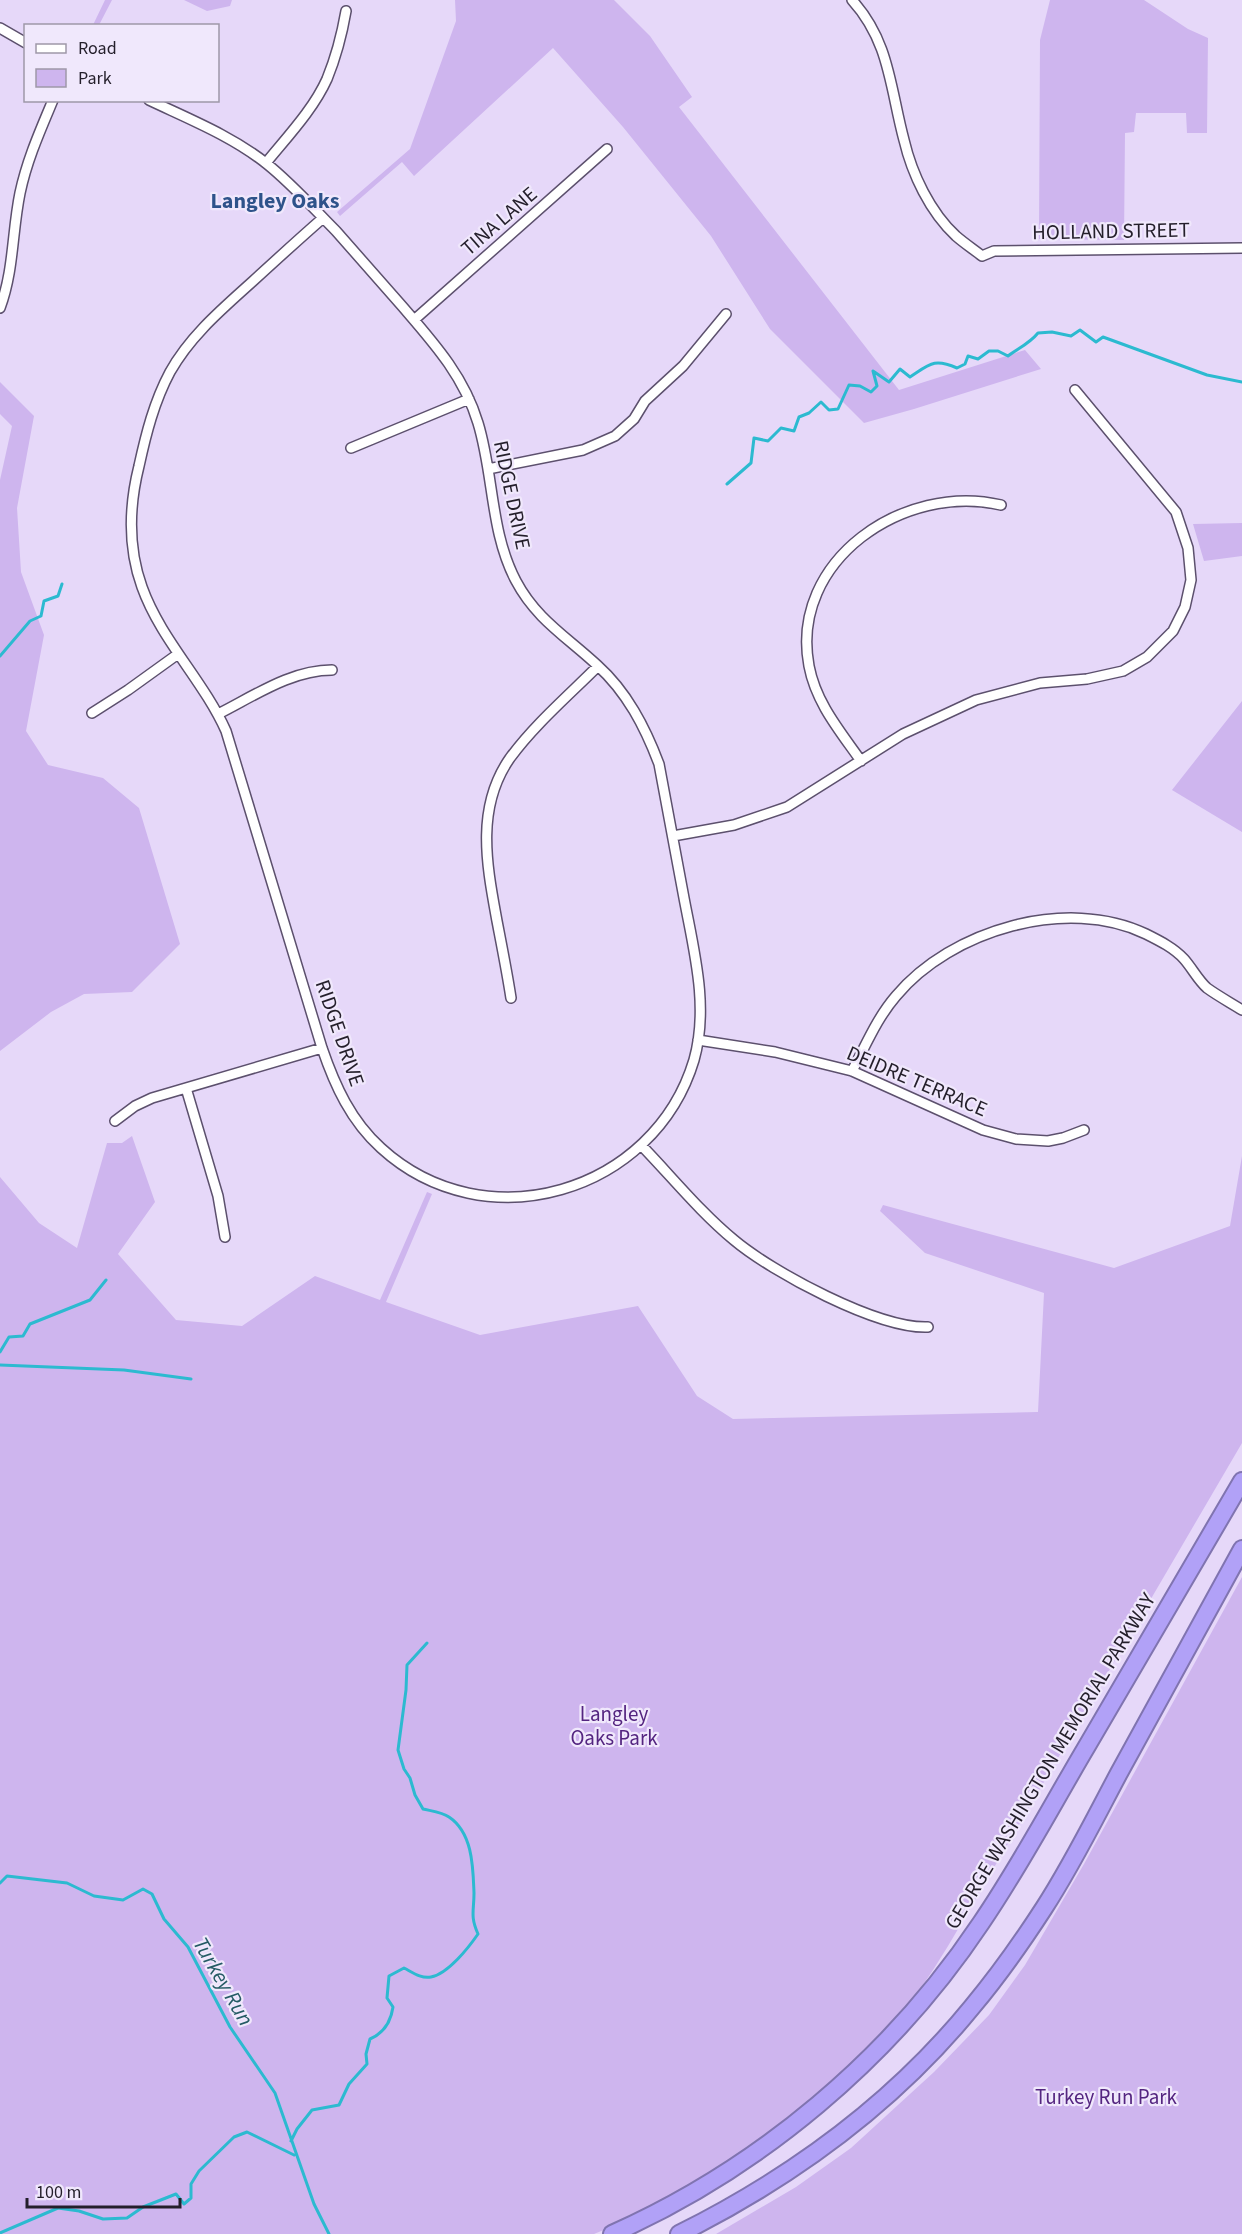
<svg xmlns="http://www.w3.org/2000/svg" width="1242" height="2234" font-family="'Source Sans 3',sans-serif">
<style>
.green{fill:#ceb5ee}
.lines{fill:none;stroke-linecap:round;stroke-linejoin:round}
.stream{stroke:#2cbad0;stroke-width:3}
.minor-casing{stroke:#5c506d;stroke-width:12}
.motorway-casing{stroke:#8074b0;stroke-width:20}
.minor{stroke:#fff;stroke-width:9}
.motorway{stroke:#b1a1f7;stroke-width:16}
.labels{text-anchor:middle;stroke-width:4.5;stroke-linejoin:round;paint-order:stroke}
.street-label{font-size:21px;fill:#241f2b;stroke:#f0e8fc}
.park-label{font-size:21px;fill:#542580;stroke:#f0e8fc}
.neighbourhood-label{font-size:22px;font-weight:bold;fill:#2e538a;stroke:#f0e8fc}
.water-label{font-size:22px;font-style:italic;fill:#255b65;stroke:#f0e8fc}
</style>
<rect width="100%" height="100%" fill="#e6d8f9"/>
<path class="green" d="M105,0h7l-13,25h-6z
M184,0h48l-2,6 -23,5z
M455,0h159l36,36 42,61 -13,10 220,283 126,-40 16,19 -127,40 -50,14 -94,-94 -59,-93 -88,-109 -70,-79 -139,128 -12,-14 -62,54 -3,-4 73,-63 46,-128z
M1050,0h94l44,29 20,9 -1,95h-20l-1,-20h-50l-2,19 -9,1 -1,107 -85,-1 1,-199z
M0,382l34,34 -17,92 4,64 23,63 -18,96 22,34 55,13 36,30 41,136 -48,48 -48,2 -33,18 -51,39v-571l12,-54 -12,-12z
M1242,523v33l-38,5 -11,-37z
M1242,701v131l-70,-42z
M132,1136l23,66 -37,52 58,66 66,6 73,-50 65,24 47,-108 5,2 -46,108 94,33 158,-29 59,90 36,23 305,-7 6,-119 -119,-40 -45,-42 3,-6 231,63 116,-42 12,-70v287l-281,481c-18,31 -36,60 -58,88 -12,14 -26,26 -38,39 -77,77 -169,143 -271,183h-594v-1057l39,46 38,25 30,-105h15z
M1242,1577v657h-526l80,-47 55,-39 83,-76 55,-57 36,-50 59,-101z"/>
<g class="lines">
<path class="stream" d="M727,484l24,-21 3,-25 14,3 13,-13 13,3 5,-14 10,-4 12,-11 8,8 9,-1 11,-24 11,1 11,6 6,-6 -4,-15 16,11 11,-13 10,8c20,-13 24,-19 47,-9l8,-4 3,-8 10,3 11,-8h9l10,5c11,-8 22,-13 30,-23l14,-1 19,4 9,-6 16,12 7,-5 104,38 35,7
M0,656l30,-35 11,-5 3,-15 14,-5 4,-12
M0,1352l9,-15 14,-1 7,-12 60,-24 16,-20
M0,1365l124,5 67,9
M0,1883l7,-7 60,7 27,13 29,4 20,-11 9,5 12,25 24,28 42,80 45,66 39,111 15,30
M291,2141l6,-12 15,-19 27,-5 10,-21 18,-20 -1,-10 4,-15c14,-6 21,-18 23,-32l-6,-9 2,-22 15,-8c8,4 17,11 27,9 17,-3 38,-30 47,-43 -8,-18 -4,-23 -4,-41 -1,-25 -1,-60 -25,-76 -7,-5 -18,-6 -26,-8l-8,-14 -5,-17 -6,-9 -6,-19 8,-60 1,-25 20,-22
M0,2233l58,-25 21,3 24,8 24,-1 16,-11 33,-13 8,10 7,-6v-14l8,-13 35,-34 13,-5 47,23"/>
<defs>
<path id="minor" d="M852,0c38,42 38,88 52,140 8,34 26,72 52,96 8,7 17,13 26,20l12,-5 248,-3
M0,28l26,15
M149,100c40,19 83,36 118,64 25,20 47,45 69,67 22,25 44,50 66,75 31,36 62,70 76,117 16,52 12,109 38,158 20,38 51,56 81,84 30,27 48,62 62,99 8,45 17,89 25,134 10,53 25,109 10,162 -40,133 -209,183 -313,88 -30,-27 -46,-62 -59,-100l-96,-317c-23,-51 -65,-91 -84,-144 -14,-39 -13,-81 -3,-121 7,-32 15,-64 31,-94 20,-36 52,-63 82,-90 24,-22 47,-43 71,-64
M266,163c21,-26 47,-53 61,-84 9,-22 15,-45 19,-68
M0,308c14,-38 12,-76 20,-115 7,-33 20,-62 33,-93
M414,320l193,-171
M351,448l118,-49
M488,469l95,-19 32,-14 19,-17 11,-18 38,-35 43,-52
M92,713l36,-23 50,-36
M218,714c36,-18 73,-44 114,-44
M861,761c-21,-30 -45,-58 -52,-95 -20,-106 96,-184 192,-161
M673,836l61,-11 53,-18 116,-73 73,-34 64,-17 47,-4 36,-8 24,-14 26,-26 12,-24 6,-27 -3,-32 -12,-36 -101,-122
M511,998c-4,-26 -9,-51 -14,-77 -10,-55 -22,-113 13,-163 25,-34 59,-63 88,-92
M698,1040l77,12 77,19 131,59 33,9 32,2 15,-3 21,-8
M852,1071c14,-26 25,-53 44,-75 55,-66 171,-100 250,-62 14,7 28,14 38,25 8,9 14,21 23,29 11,8 24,15 35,22
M186,1088l32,108 7,41
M115,1121l20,-15 17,-8 170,-50
M641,1145c31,32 59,67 93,95 38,32 144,89 194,87"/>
<path id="motorway" d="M612,2234c148,-66 279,-176 369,-311 39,-57 71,-118 106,-177 52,-88 103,-177 155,-265
M679,2234c110,-55 214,-130 293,-227 26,-31 50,-65 72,-99 28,-43 51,-90 75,-135 41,-75 82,-149 123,-224"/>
</defs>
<use href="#minor" class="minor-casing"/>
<use href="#motorway" class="motorway-casing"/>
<use href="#minor" class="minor"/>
<use href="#motorway" class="motorway"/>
</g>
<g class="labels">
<g class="street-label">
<text transform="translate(499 221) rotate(-41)" y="7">TINA LANE</text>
<text transform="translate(1111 231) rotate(-1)" y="7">HOLLAND STREET</text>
<text transform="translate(512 495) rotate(78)" y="7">RIDGE DRIVE</text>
<text transform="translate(340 1033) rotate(71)" y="7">RIDGE DRIVE</text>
<text transform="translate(917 1081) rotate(23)" y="7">DEIDRE TERRACE</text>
<text transform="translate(1050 1761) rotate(-59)" y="7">GEORGE WASHINGTON MEMORIAL PARKWAY</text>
</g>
<g class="park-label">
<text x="614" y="1721">Langley<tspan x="614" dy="24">Oaks Park</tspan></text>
<text x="1106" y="2104">Turkey Run Park</text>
</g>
<g class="neighbourhood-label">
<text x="275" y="208">Langley Oaks</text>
</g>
<g class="water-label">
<text transform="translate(224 1981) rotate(60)" y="8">Turkey Run</text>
</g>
</g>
<rect x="24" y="24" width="195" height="78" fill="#f0e8fc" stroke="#9e98a8" stroke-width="1.5"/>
<rect x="36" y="44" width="30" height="9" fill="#ffffff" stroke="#9e98a8" stroke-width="1.5"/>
<text x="78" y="54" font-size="18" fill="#241f2b">Road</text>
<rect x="36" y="69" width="30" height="18" fill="#ceb5ee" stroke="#9e98a8" stroke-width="1.5"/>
<text x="78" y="84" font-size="18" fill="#241f2b">Park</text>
<path d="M27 2198v9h153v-9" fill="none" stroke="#241f2b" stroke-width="3"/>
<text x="36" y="2198" font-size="18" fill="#241f2b" stroke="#f0e8fc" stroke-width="4.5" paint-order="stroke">100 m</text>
</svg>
